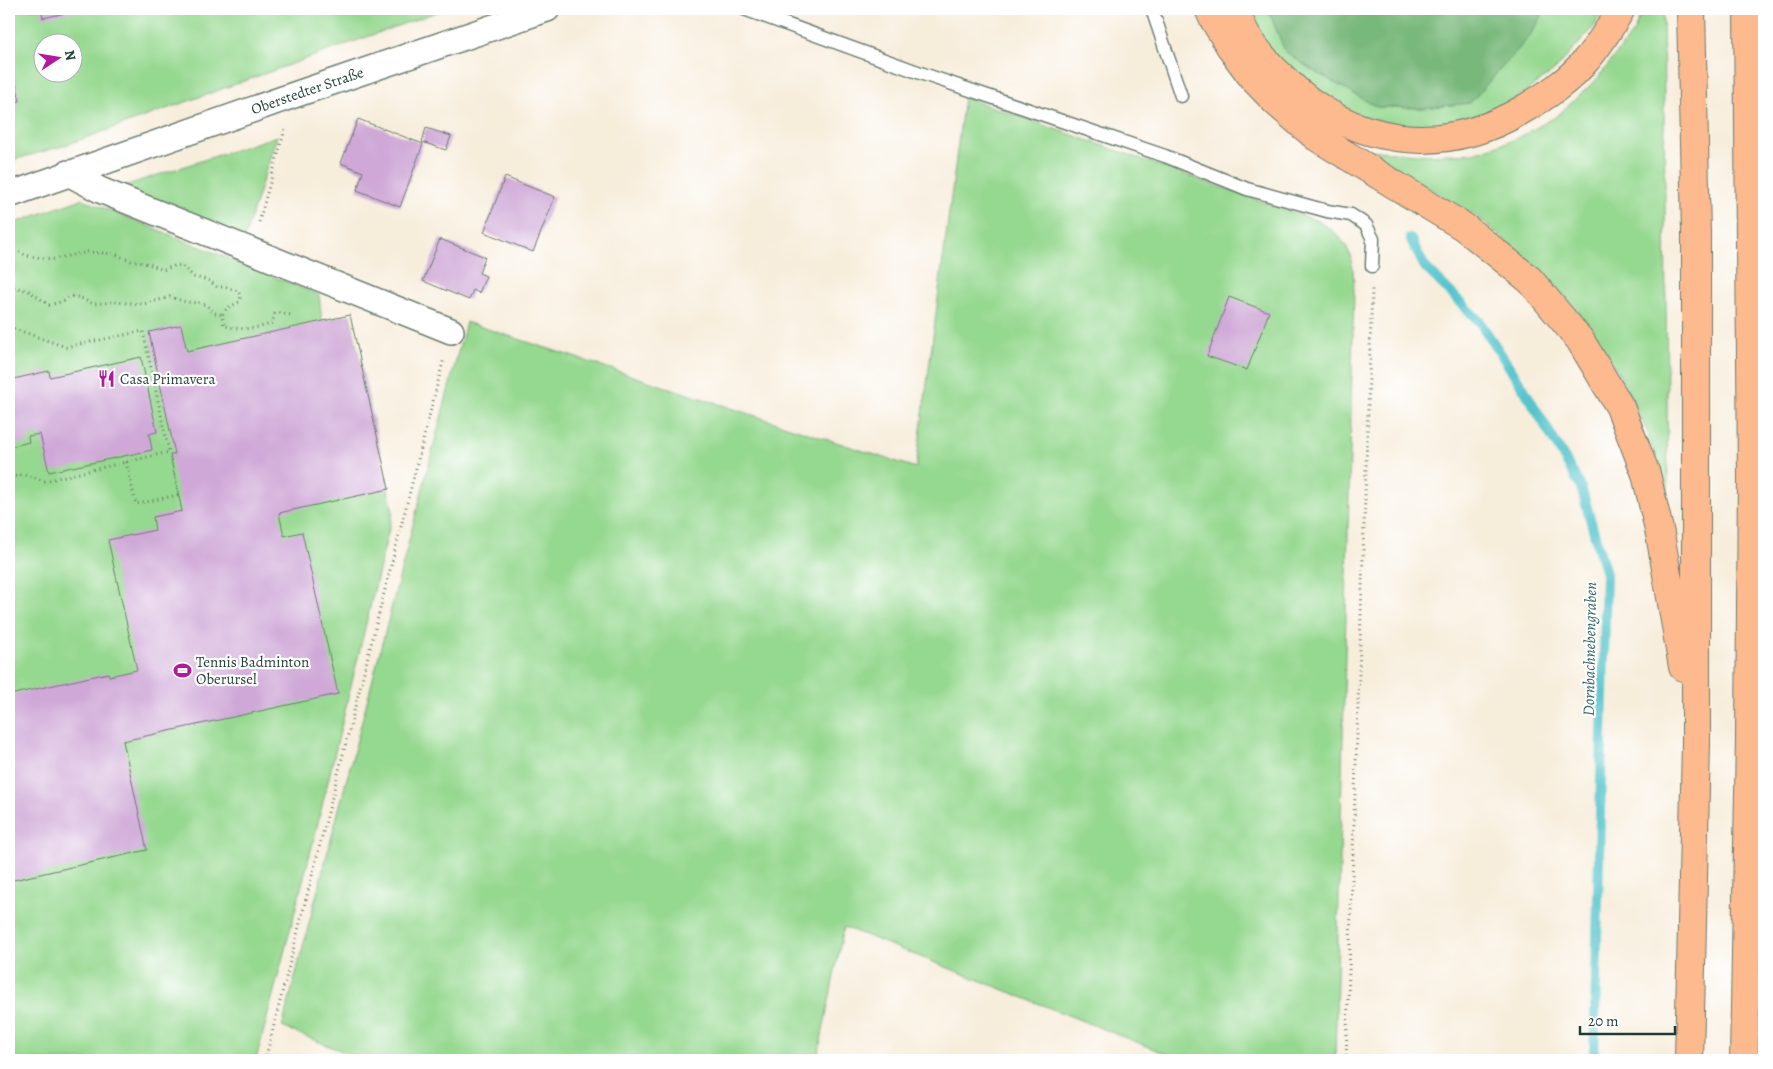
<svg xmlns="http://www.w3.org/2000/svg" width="1773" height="1069" font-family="Alegreya,serif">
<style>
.green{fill:#95d88f;stroke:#5a8a62;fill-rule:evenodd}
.forest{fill:#78b87a;stroke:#4c7a57}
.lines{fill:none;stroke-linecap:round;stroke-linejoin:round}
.stream{stroke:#56c4cc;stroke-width:10}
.building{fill:#cfa8d7}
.service-casing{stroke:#6b7b6e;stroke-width:15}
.minor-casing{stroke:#6b7b6e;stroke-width:28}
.motorway-casing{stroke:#6b7b6e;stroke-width:30}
.path{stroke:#6b7b6e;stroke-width:3;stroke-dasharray:1 4;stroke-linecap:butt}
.service{stroke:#fff;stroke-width:12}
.minor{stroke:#fff;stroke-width:25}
.motorway{stroke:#fcba8e;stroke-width:28}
.labels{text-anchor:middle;stroke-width:4.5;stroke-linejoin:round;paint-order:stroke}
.street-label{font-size:15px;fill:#1f3d34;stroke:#fff}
.poi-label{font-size:15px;fill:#1f3d34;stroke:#fff;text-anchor:start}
.water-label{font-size:16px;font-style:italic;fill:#306662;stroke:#fff}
</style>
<rect width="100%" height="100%" fill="#fff"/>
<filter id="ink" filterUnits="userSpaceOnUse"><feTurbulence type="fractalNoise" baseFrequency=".02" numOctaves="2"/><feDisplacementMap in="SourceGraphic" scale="10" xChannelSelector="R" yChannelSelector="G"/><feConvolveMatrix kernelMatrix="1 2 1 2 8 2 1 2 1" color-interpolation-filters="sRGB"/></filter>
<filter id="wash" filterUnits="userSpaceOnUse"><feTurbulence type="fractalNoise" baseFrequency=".0096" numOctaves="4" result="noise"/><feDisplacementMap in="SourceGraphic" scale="20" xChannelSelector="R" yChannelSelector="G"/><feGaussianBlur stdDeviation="1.12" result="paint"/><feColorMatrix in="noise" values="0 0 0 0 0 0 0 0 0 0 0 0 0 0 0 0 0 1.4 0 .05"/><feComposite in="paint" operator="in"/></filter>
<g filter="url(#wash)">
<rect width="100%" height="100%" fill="#f7eddb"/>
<path class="green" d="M9,9h436l-382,137 -54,15zM42,42h30v30h-30z
M1243,9h25l17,42 27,19 65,37 46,1 47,-5 59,-66 17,-28h56l-8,18 -40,44 -47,34 -59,20 -53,-1 -51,-12 -81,-65z
M1643,9h20l5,483 -22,-63 -31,-63 -41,-60 -42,-44 -56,-46 -88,-53 -17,-13 56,5 46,-2 43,-14 41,-23 40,-37 37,-48z
M964,97l354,124c7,5 17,10 22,17 14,15 13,34 14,53l-19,769h-153l-338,-133 -27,133h-453l-82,-33 184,-705 450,146z
M277,136l-33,103 -126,-51z
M82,199l237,96 3,26 28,-6 43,197 -77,319 -60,229h-247v-835z"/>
<path class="forest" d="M1268,9h278l-17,28 -59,66 -47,5 -46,-1 -65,-37 -27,-19z"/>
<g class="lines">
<path class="stream" d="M1410,238l15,29 54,54 45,68 57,98 25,87 -12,486"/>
</g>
<g id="blocks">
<path class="building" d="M41,9h38v1l-36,8z
M9,54l11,47 -11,3z
M358,119l65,25 -23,63 -43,-17 6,-18 -22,-9z
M426,128l25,8 -5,14 -24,-8z
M505,177l50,20 -22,55 -49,-20z
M440,239l45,18 -6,16 7,3 -7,17 -6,-3 -4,10 -46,-19z
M1229,297l40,15 -22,58 -40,-14z
M350,315l39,174 -110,24 5,23 18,-4 36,162 -215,47 24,109 -138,31v-186l99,-22 1,3 28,-6 -29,-130 47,-10 -2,-13 29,-6 -12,-56 5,-1 -26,-122 32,-7 6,26z
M141,357l16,75 -8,2 3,16 -103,22 -9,-38 -12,2 1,6 -20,5v-67l40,-9 1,6z"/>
</g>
</g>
<g filter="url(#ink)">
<use href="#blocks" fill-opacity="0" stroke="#6b7b6e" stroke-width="1"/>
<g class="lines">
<defs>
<path id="service" d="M744,9l182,66 239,81 82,33 80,22 24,4 15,10 7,14 -1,27
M1152,9l29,87"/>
<g id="minor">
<path d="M68,173l32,17 351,141"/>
<path id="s1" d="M9,195l285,-100 253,-86"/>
</g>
<path id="motorway" d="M1209,9l4,9 20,33 20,27 24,25 38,33 149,91 66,53 50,60 40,67 26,67 14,60 23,133
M1234,9c4,9 8,18 13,27 10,16 23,30 37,43 67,66 156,79 238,31 24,-14 47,-29 65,-51 13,-15 24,-33 34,-50
M1689,1060l7,-318v-509l-5,-224
M1744,1060l6,-321 2,-264 -4,-466"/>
</defs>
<use href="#service" class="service-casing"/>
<use href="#minor" class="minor-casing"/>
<use href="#motorway" class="motorway-casing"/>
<path class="path" d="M259,222l26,-93
M9,251l11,1 7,4 26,3 35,-7 27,2 16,7 19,3 13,6 14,-5 5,1 12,11 14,3 9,7h9l12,4 3,5 -2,6 -12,6 -5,7 2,10c14,6 35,4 48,-2l3,-9 5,-1 11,2
M9,286l20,5 20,14 15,-4 8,-5 9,2 12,6 22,-2 28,2 27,-7 16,5 15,1 6,3 7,7 8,2
M9,327l57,20 77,-16 26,121 -124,29 -20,-6 -16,2
M126,462l10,42 42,-9
M265,1060l179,-702
M1346,1060l26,-771"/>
<use href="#service" class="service"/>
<use href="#minor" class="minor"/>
<use href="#motorway" class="motorway"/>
</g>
</g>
<defs>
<symbol id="restaurant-bare" viewBox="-9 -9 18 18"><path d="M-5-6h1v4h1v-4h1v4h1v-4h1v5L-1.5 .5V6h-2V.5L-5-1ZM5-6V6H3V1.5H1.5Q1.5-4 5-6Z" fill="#b5179e" stroke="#fff" stroke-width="2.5" paint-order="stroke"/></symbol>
<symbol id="stadium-bare" viewBox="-9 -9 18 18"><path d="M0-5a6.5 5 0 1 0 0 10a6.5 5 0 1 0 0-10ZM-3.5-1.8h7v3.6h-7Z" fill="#b5179e" stroke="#fff" stroke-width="2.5" paint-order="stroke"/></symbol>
</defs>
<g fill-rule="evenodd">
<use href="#restaurant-bare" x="94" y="366" width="25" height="25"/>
<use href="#stadium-bare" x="170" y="658" width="25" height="25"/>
</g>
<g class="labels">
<g class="street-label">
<text dy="5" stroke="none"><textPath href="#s1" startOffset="316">Oberstedter Straße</textPath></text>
</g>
<g class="poi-label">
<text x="120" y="384">Casa Primavera</text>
<text x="196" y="667">Tennis Badminton<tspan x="196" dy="17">Oberursel</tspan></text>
</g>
<g class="water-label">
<text transform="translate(1589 649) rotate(-89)" y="6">Dornbachnebengraben</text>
</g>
</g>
<rect width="1773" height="1069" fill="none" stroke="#fff" stroke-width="30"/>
<g transform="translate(58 58) rotate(78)"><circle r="24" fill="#ffffff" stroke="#a5b1ae"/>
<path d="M0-4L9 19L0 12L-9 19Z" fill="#b5179e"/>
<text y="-8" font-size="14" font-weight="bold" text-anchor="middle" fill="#1f3d34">N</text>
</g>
<path d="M1580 1026v8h95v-8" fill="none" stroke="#1f3d34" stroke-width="2.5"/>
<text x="1588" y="1026" font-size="15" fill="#1f3d34" stroke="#ffffff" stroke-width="4" paint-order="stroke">20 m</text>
</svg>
